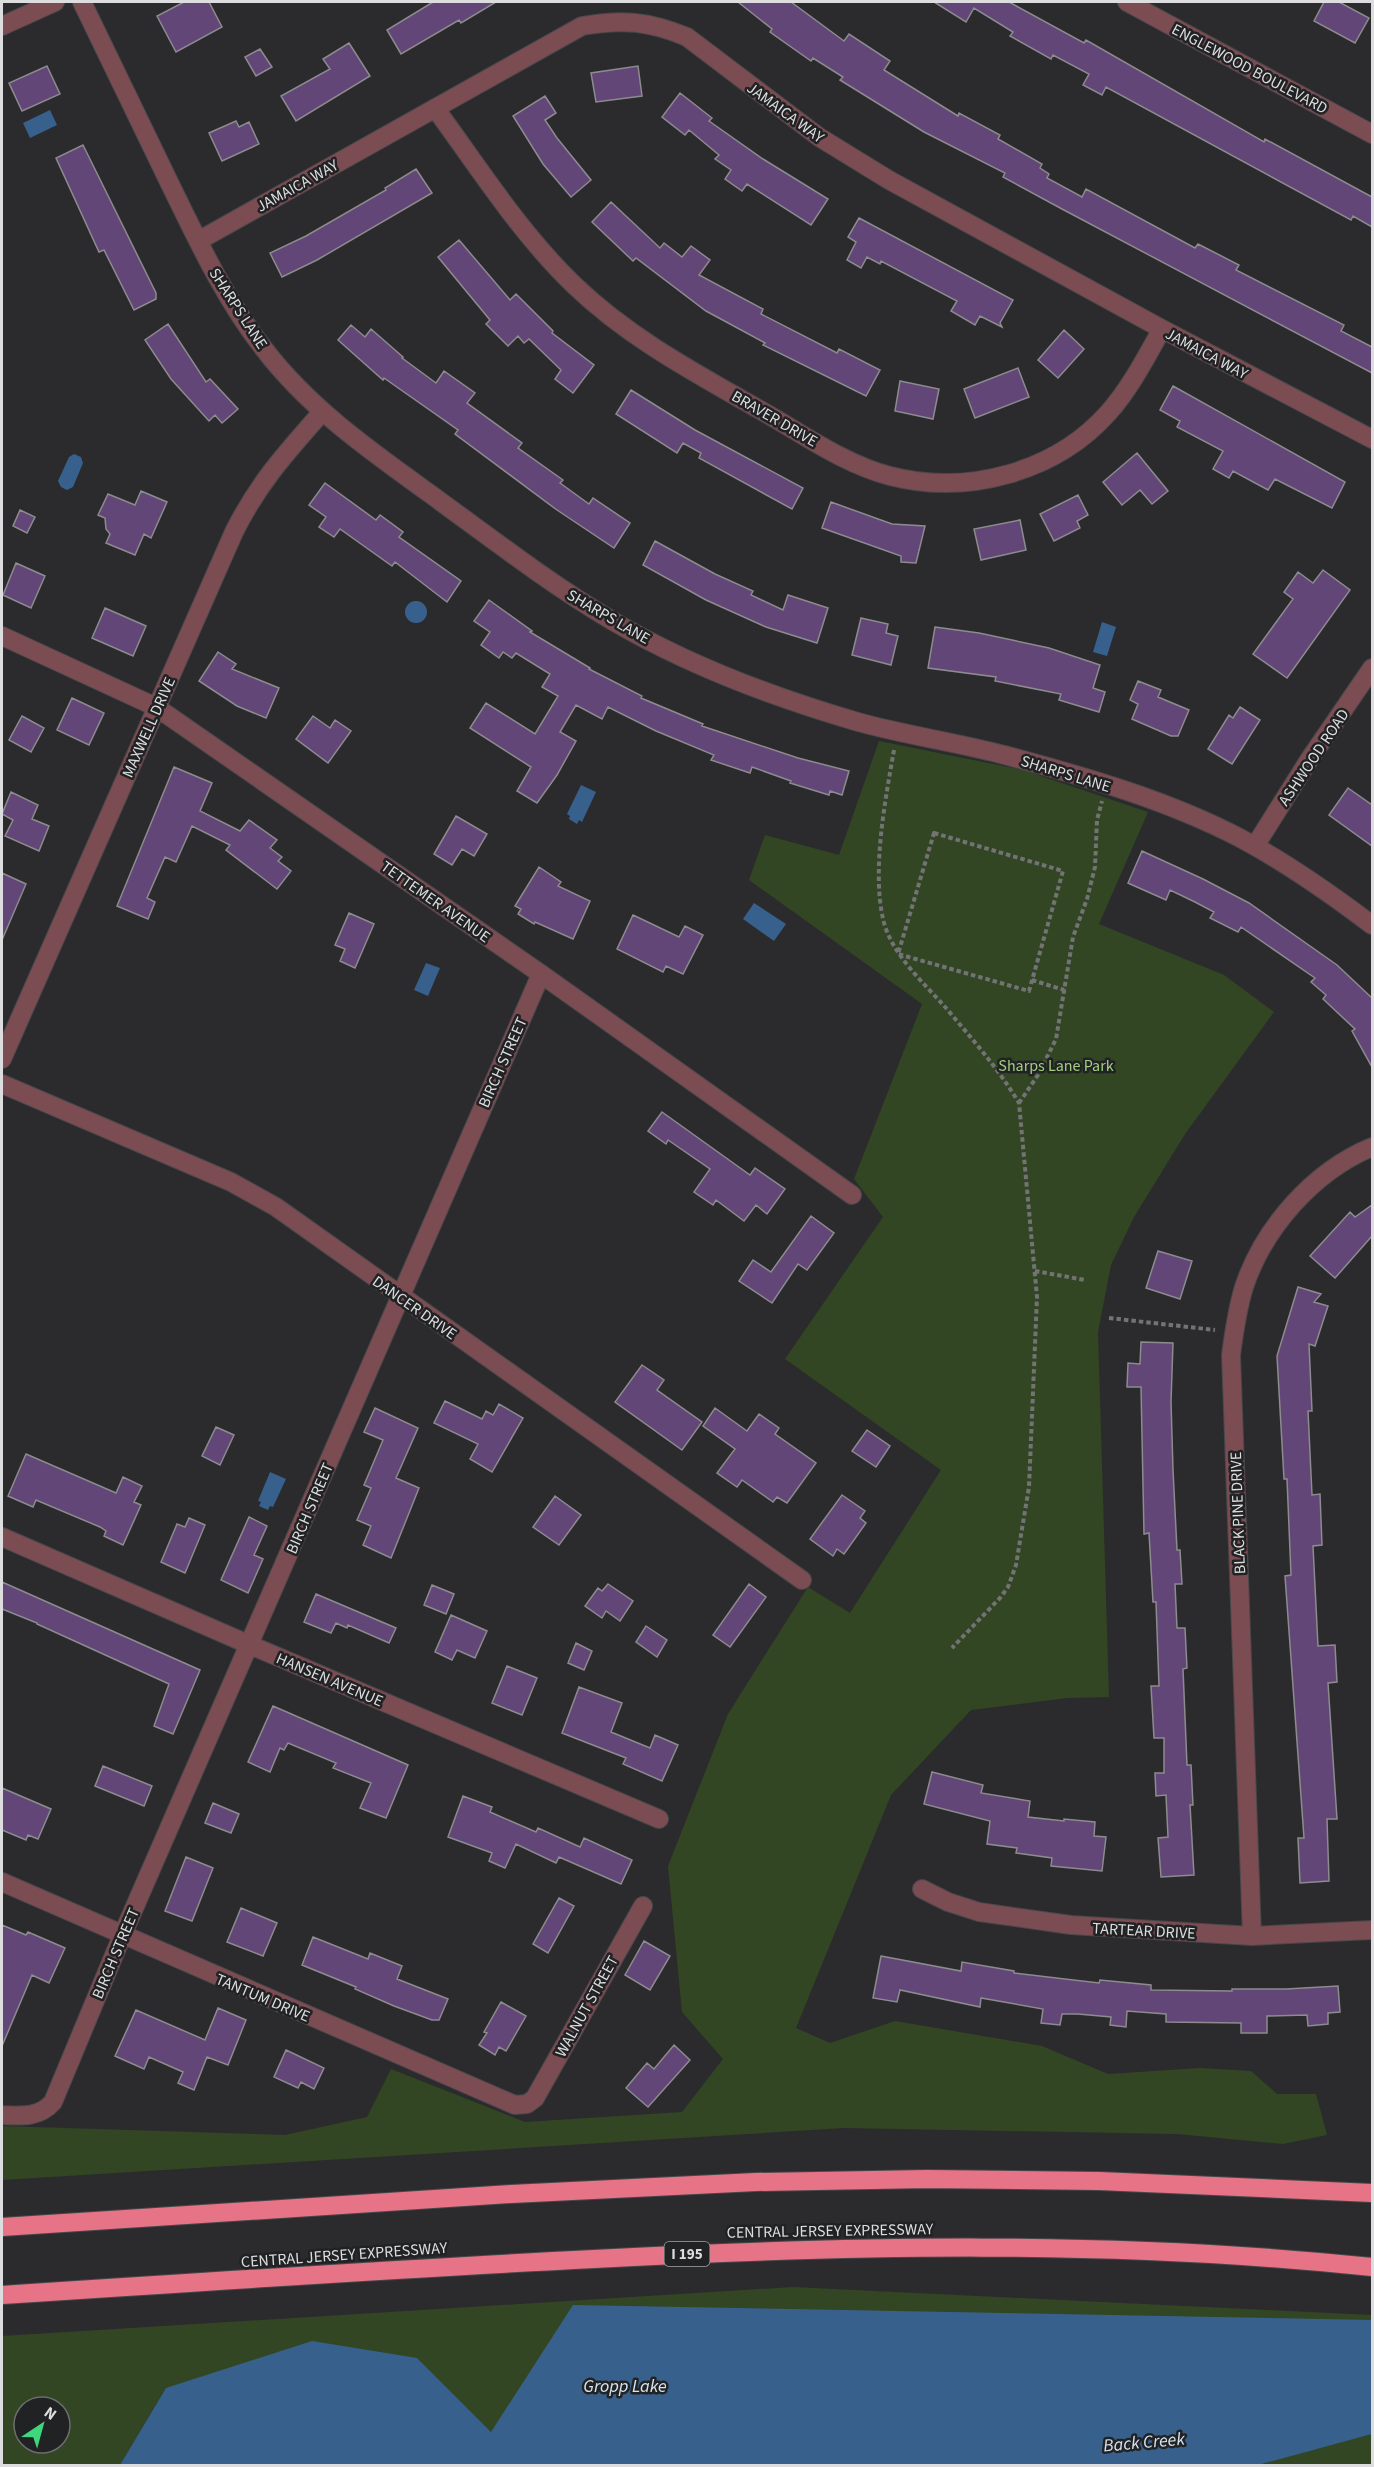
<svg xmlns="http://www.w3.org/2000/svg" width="1374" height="2467" font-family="'Source Sans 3',sans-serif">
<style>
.green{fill:#324623;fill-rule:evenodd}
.water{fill:#37618c}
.building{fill:#624677;stroke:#8c8b8e;stroke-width:1.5}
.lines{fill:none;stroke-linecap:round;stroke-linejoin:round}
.street-casing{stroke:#47474a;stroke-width:20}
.highway-casing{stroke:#47474a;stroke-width:20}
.path{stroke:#737376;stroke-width:4;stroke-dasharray:4.5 3;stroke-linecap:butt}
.street{stroke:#7b4c52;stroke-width:18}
.highway{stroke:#e77386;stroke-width:18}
.labels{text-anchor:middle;stroke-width:5;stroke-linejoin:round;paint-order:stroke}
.shield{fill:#212224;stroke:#a5a5a7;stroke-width:1.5}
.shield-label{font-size:15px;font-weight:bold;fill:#dddddf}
.street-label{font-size:16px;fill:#dddddf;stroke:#212224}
.park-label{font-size:16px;fill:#a2ce80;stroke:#212224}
.water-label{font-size:18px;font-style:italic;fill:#d7e4f1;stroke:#212224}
</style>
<rect width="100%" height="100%" fill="#2b2b2e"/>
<path class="green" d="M879,741l144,29 125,42 -49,112 125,51 50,37 -89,122 -51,83 -23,48 -13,67 11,365 -42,1 -96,12 -80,85 -95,233 34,15 65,-22 147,25 66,28 92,-6 51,3 26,23h39l11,41 -44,9 -106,-10 -333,-6 -842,52v-54l283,9 82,-18 24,-48 134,53 157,-10 41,-53 -41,-47 -14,-146 60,-152 80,-127 42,26 91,-143 -156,-111 98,-142 -29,-38 68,-175 -173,-124 16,-45 74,20z
M793,2287l579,28v5l-881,112 -74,-74 -251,30 -46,77 -118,1v-130zM24,2407h36v36h-36z
M1372,2434v31h-118z"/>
<path class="water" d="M50,110l7,15 -27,13 -7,-15z
M74,454l7,3 2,6 -10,24 -6,3 -6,-3 -3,-6 11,-24z
M405 612a11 11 0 1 1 22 0a11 11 0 1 1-22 0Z
M1102,622l14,5 -9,29 -14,-4z
M581,785l15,7 -14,30 -3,-2 -2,4 -8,-5 1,-3 -3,-2z
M754,903l32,21 -12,17 -31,-22z
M426,963l14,5 -12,28 -14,-6z
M270,1472l16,7 -13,28 -3,-1 -2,4 -9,-4 2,-4 -3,-1z
M573,2305l799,15v114l-118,32 -1134,-1 46,-77 146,-47 105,17 74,74z"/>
<path class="building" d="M184,2h25l13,25 -46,25 -19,-36z
M433,2h63l-35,21 -2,-3 -58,34 -14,-24z
M738,2h53l53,39 5,-7 41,27 -6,9 74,46 1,-3 41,22 -2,4 44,25 -2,4 9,6 -2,4 35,19 4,-8 109,59 3,-4 41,21 -3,5 108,55 -3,6 31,16v26l-310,-164 -59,-32 2,-4 -81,-41 -84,-52 3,-3 -30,-19 -2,3 -41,-29 2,-3z
M934,2h75l75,41 2,-3 178,102 1,-3 107,58v30l-19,-11 -2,4 -245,-133 -4,8 -19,-10 6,-11 -36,-19 -2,4 -41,-23 3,-4 -39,-24 -8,14z
M1324,2h15l30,16 -14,25 -41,-22z
M349,43l21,33 -74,45 -15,-25 49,-27 -7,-10z
M260,49l12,18 -16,9 -11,-19z
M47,66l13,28 -38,17 -13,-28z
M638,66l4,30 -46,6 -5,-29z
M680,93l32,25 -3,3 54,38 65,40 -17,26 -64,-41 -5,7 -17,-12 6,-9 -16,-11 4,-4 -30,-25 -4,5 -23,-18z
M545,96l11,17 -11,7 12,18 34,42 -20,17 -28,-33 -30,-48z
M236,121l3,6 10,-5 10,22 -37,17 -13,-28z
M83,145l73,148v6l-22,11 -30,-60 -5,2 -43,-94z
M416,169l16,24 -115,67 -35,17 -12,-24 36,-17 80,-46 -1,-2z
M611,202l49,46 4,-5 18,14 9,-11 19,14 -11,15 64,34 -2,5 76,39 2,-4 41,21 -14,26 -103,-51 2,-2 -59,-32 -70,-53 -3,3 -41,-39z
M859,218l154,82 -13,23 2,4 -22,-11 -5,9 -24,-14 6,-10 -76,-40 -1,3 -13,-7 -6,11 -14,-8 9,-18 -8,-5z
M459,240l51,60 6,-6 37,37 -1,2 42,32 -21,28 -18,-14 6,-9 -32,-31 -5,4 -6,-7 -10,10 -22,-22 4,-4 -52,-63z
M168,324l38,58 4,-3 28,30 -16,14 -7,-8 -6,6 -38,-42 -26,-39z
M351,325l14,12 6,-8 32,28 -1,1 34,25 8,-12 31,22 -8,10 55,40 -4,5 45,32 -3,3 29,21 4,-6 37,25 -16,25 -57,-38 -102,-76 3,-4 -74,-52 -1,2 -45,-40z
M1064,330l20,19 -26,29 -20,-18z
M1018,368l11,29 -54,21 -11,-29z
M900,381l39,8 -6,30 -38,-8z
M1173,386l172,96 -13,26 -57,-29 -7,11 -35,-19 -4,7 -16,-9 10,-18 -46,-24 3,-6 -20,-11z
M631,390l64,40 108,58 -11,21 -93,-51 2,-5 -18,-10 -6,10 -61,-39z
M1137,453l31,38 -16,13 -12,-14 -18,15 -19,-23z
M325,483l51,37 4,-5 23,17 -4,5 62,44 -14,21 -52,-40 -3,4 -52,-37 -6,8 -15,-10 7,-10 -17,-12z
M141,491l26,11 -16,36 -7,-4 -9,21 -29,-12 4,-9 -4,-5 -1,-11 -7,-3 10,-21 27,11z
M1078,495l10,20 -11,6 3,7 -26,13 -14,-27z
M831,502l61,22 33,2 -9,37 -15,-1v-6l-79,-28z
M20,510l15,7 -8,16 -14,-7z
M1020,520l6,30 -45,10 -7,-31z
M655,541l60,33 38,17 -2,4 32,15 5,-15 40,13 -11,35 -51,-16 -60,-27 -63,-35z
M16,563l29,13 -14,32 -28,-13z
M1323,570l27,20 -63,88 -34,-24 40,-55 -9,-7 14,-20 15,11z
M489,600l43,31 -2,1 60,36 -1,1 53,27 -1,2 62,26 -1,2 96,32 51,13 -7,24 -12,-4 -1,4 -39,-12 1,-2 -39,-14 -2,6 -39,-13 3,-5 -58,-24 -48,-24 -6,12 -26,-14 -16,27 16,9 -19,34 -20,28 -20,-12 14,-24 -61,-39 16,-25 49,31 23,-38 -16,-9 8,-13 -34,-21 -4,5 -9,-6 -4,6 -18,-13 9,-13 -16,-11z
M105,608l41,18 -13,30 -41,-18z
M861,618l27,6 -2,9 12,3 -7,29 -39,-10z
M935,627l44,6 70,15 51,17 -7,23 12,4 -6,20 -40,-12 2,-6 -66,-13 1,-4 -68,-9z
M218,652l18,12 -4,5 47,19 -13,30 -29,-12 -38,-25z
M1138,681l23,9 -3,7 31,13 -11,26h-7l-39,-17 6,-15 -8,-4z
M72,698l32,15 -15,32 -32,-15z
M1240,707l20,13 -28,44 -24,-15 21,-34 4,3z
M22,716l22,12 -13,24 -22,-12z
M313,716l17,12 5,-8 16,11 -23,32 -32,-24z
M174,767l38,16 -12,28 40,20 9,-11 28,20 -7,8 12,9 -4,4 13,10 -14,18 -51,-39 4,-5 -38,-19 -16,36 -11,-5 -18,41 8,4 -7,17 -31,-13z
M1348,788l24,17v41l-43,-31z
M11,792l27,13 -6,14 17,7 -10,25 -34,-15 8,-16 -11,-6z
M456,816l31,18 -13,22 -12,-7 -10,16 -18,-11z
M1142,851l61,28 46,24 88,62 35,33v69l-20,-36 3,-2 -32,-30 3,-4 -15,-13 4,-4 -74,-51 -3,5 -28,-14 4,-6 -19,-10 -25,-12 -4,10 -38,-17z
M539,867l22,15 -3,4 32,15 -17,38 -38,-17 -1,2 -16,-10 3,-5 -6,-3z
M2,873l24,11 -24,56z
M349,913l25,11 -19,44 -15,-7 5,-12 -10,-4z
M633,915l46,22 6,-11 18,9 -20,39 -17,-8 -3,6 -46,-23z
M662,1112l88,63 5,-7 30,21 -18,25 -11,-9 -12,16 -28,-21 -3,5 -19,-13 16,-23 -42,-29 -2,4 -18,-13z
M1372,1205v31l-37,42 -25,-22 40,-44 5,5z
M811,1216l23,17 -27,37 -9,-6 -26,39 -33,-22 14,-21 18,12z
M1158,1251l34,10 -12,38 -34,-11z
M1298,1287l23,7 -7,8 14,4 -13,40 -6,-2 3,67h-4l4,84 8,-1 2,51 -9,1 5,100 17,-1 2,37 -9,1 9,136h-10l2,62 -29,2 -2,-45h6l-19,-262 6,-1 -4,-96h-3l-7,-123z
M1141,1342l32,1 -2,59 2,68 4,80h3l2,34h-7l2,44h8l2,40 -4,1 4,96h4l2,40h-3l4,70 -33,2 -3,-39 10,-1 -2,-42 -10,1 -1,-23h9v-35h-10l-3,-52h8l-3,-84h-3l-4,-69 -5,1 -3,-147h-14l1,-24 12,1z
M642,1365l22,15 -7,10 45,32 -20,28 -67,-48z
M445,1401l37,18 4,-8 7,4 6,-11 24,14 -31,54 -22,-13 8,-15 -44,-21z
M375,1408l43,20 -22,50 23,10 -28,70 -28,-13 8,-19 -14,-6 14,-32 -7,-3 19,-45 -19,-8z
M715,1408l32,23 12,-17 20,14 -4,6 41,29 -29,40 -10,-6 -4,5 -31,-22 -5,7 -20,-14 18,-24 -32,-23z
M216,1427l18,8 -14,30 -18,-9z
M867,1430l23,16 -14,21 -24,-16z
M26,1454l90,39 7,-16 19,9 -8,16 7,3 -18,40 -19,-9 2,-5 -6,-4 -64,-27 -3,7 -25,-11z
M842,1495l23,16 -5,7 6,5 -22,31 -7,-5 -4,7 -23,-17z
M555,1496l26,19 -22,30 -26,-18z
M249,1517l18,9 -13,29 9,4 -15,34 -27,-13z
M189,1518l16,7 -20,48 -24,-11 16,-38 8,3z
M2,1582l198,88 -27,64 -19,-8 15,-42 -132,-60v-1l-35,-14z
M608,1584l25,17 -13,20 -14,-10 -4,7 -17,-12 13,-18 4,3z
M749,1584l17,13 -36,50 -17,-12z
M432,1585l22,9 -8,20 -22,-9z
M316,1594l80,34 -7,15 -41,-18 -1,3 -11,-5 -5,10 -27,-11z
M451,1615l36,16 -12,27 -18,-8 -5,10 -17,-8z
M646,1626l21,14 -10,17 -21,-15z
M576,1643l16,8 -8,19 -16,-7z
M507,1666l30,12 -15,37 -30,-12z
M579,1687l43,16 -11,29 39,16 5,-13 23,10 -16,36 -39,-17 3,-6 -64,-25z
M273,1706l135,59 -22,53 -26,-10 11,-25 -38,-15 3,-5 -48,-20 -4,7 -4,-2 -10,24 -22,-10z
M103,1766l49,20 -8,20 -49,-20z
M932,1772l51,13 -2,8 49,8 -2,16 36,4v-2l31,3 -1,14 12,1 -4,34 -51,-5 1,-8 -36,-5 1,-5 -30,-4 3,-23 -66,-17z
M2,1788l49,21 -13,30 -10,-4 -2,5 -24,-10z
M463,1796l29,11 -2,5 46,20 2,-4 42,19 4,-9 48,22 -11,24 -62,-27 -3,6 -40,-19 -11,24 -16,-7 3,-8 -44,-16z
M213,1803l26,11 -8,19 -26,-10z
M186,1857l27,11 -21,53 -27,-10z
M559,1898l15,8 -26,47 -15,-9z
M241,1908l36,15 -14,33 -36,-14z
M2,1925l24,10 2,-3 37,16 -16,35 -17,-8 -30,71z
M313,1937l55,22 2,-6 32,13 -5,13 51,20 -9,21h-7l-38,-14 -39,-17 1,-2 -54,-22z
M644,1941l26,15 -20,34 -25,-15z
M881,1956l80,15 1,-9 52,9v2l85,10 1,-3 51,5v5l81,1v-2h54l52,-3 2,26 -12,1v11l-20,2 -1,-11 -40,1v17h-26v-10l-75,-1v-8l-39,-3 -1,16 -16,-2 1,-8 -33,-3h-16l-2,11 -19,-2 2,-14 -62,-11 -1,9 -80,-17 -3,12 -24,-4z
M501,2002l25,14 -20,35 -7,-4 -4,8 -16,-10 8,-12 -3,-1z
M218,2008l28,12 -18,45 -21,-8 -13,33 -16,-7 5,-11 -34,-15 -5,12 -29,-13 21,-46 69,30z
M674,2045l16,15 -42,47 -22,-19 21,-25 7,6z
M286,2050l38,18 -10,21 -13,-7 -3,6 -24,-11z"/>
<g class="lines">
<defs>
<path id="street" d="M82,2c29,60 58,120 87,180 28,57 55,116 95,167 46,60 108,103 169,147 59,43 116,87 178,124 78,46 161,77 247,102 51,14 103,21 154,35 78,21 157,44 228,81 47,25 91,56 132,87
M1127,2l245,132
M2,26l53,-24
M435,108c44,60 85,125 139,177 57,55 127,91 195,130 38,22 78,50 121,61 78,20 166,-4 219,-64 22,-25 37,-55 53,-83
M198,241l384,-215c40,-7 67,-5 105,11l132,100 70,43 273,149 210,110
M2,636l154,71 385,267 311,221
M1255,846l54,-86 63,-92
M2,1059l232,-527c25,-50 52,-79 88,-120
M2,1084l229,98 45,25 526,373
M2,1537l248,108 409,174
M2,1882l513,223 12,-1 8,-6 108,-192
M922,1889l26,13 31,10 92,13 181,11 120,-6
M1252,1936l-21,-581c3,-23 6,-45 13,-68 20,-60 70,-116 128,-140
M2,2115c19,1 37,3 51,-13l69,-166 419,-962"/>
<path id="highway" d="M2,2227l509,-33 245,-12 171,-3 172,2 273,12
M2,2295c197,-13 394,-26 592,-36 259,-14 520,-19 778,8"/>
</defs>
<use href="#street" class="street-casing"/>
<use href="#highway" class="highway-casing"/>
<path class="path" d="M894,750c-9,51 -22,119 -11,169 8,35 40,63 63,89 26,31 52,60 73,95l18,194 -8,190 -13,78 -8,22 -8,11 -48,50
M934,833l129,38 -34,120 -131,-37z
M1032,980l32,10
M1019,1103l19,-28 18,-36 17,-102 14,-38 8,-32 2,-47 5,-19
M1035,1271l50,9
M1109,1318l106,12"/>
<use href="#street" class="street"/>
<use href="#highway" class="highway"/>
</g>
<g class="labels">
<rect class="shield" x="664.5" y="2242" width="45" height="24" rx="4.5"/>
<g class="shield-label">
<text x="687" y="2259">I 195</text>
</g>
<g class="street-label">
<text transform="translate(1250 68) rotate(28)" y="6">ENGLEWOOD BOULEVARD</text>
<text transform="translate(786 112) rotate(36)" y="6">JAMAICA WAY</text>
<text transform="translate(297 185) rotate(-29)" y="6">JAMAICA WAY</text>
<text transform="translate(239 308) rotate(57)" y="6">SHARPS LANE</text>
<text transform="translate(1207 353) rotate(28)" y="6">JAMAICA WAY</text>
<text transform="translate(775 418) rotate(30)" y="6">BRAVER DRIVE</text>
<text transform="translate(609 616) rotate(30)" y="6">SHARPS LANE</text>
<text transform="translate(148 727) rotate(-66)" y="6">MAXWELL DRIVE</text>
<text transform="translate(1313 757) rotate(-56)" y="6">ASHWOOD ROAD</text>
<text transform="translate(1066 773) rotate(17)" y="6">SHARPS LANE</text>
<text transform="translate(436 901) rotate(35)" y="6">TETTEMER AVENUE</text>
<text transform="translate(502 1062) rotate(-66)" y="6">BIRCH STREET</text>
<text transform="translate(415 1307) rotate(35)" y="6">DANCER DRIVE</text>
<text transform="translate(309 1508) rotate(-67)" y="6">BIRCH STREET</text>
<text transform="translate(1237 1513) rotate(-92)" y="6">BLACK PINE DRIVE</text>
<text transform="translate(330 1679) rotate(23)" y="6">HANSEN AVENUE</text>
<text transform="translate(1144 1930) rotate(3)" y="6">TARTEAR DRIVE</text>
<text transform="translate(115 1953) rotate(-67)" y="6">BIRCH STREET</text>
<text transform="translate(263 1997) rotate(23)" y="6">TANTUM DRIVE</text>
<text transform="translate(586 2006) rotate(-61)" y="6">WALNUT STREET</text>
<text transform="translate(830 2230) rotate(-1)" y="6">CENTRAL JERSEY EXPRESSWAY</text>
<text transform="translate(344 2254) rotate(-4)" y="6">CENTRAL JERSEY EXPRESSWAY</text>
</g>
<g class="park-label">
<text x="1056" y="1071">Sharps Lane Park</text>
</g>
<g class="water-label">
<text x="625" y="2392">Gropp Lake</text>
<text transform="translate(1144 2442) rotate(-5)" y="6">Back Creek</text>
</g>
</g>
<rect width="1374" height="2467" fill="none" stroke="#dddddf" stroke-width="6"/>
<g transform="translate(42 2425) rotate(36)"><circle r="28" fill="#212224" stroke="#6c6d6f" stroke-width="1.5"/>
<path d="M0-4.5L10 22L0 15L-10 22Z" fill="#3ed77d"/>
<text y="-9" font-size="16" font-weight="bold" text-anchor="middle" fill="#dddddf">N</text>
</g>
</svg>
